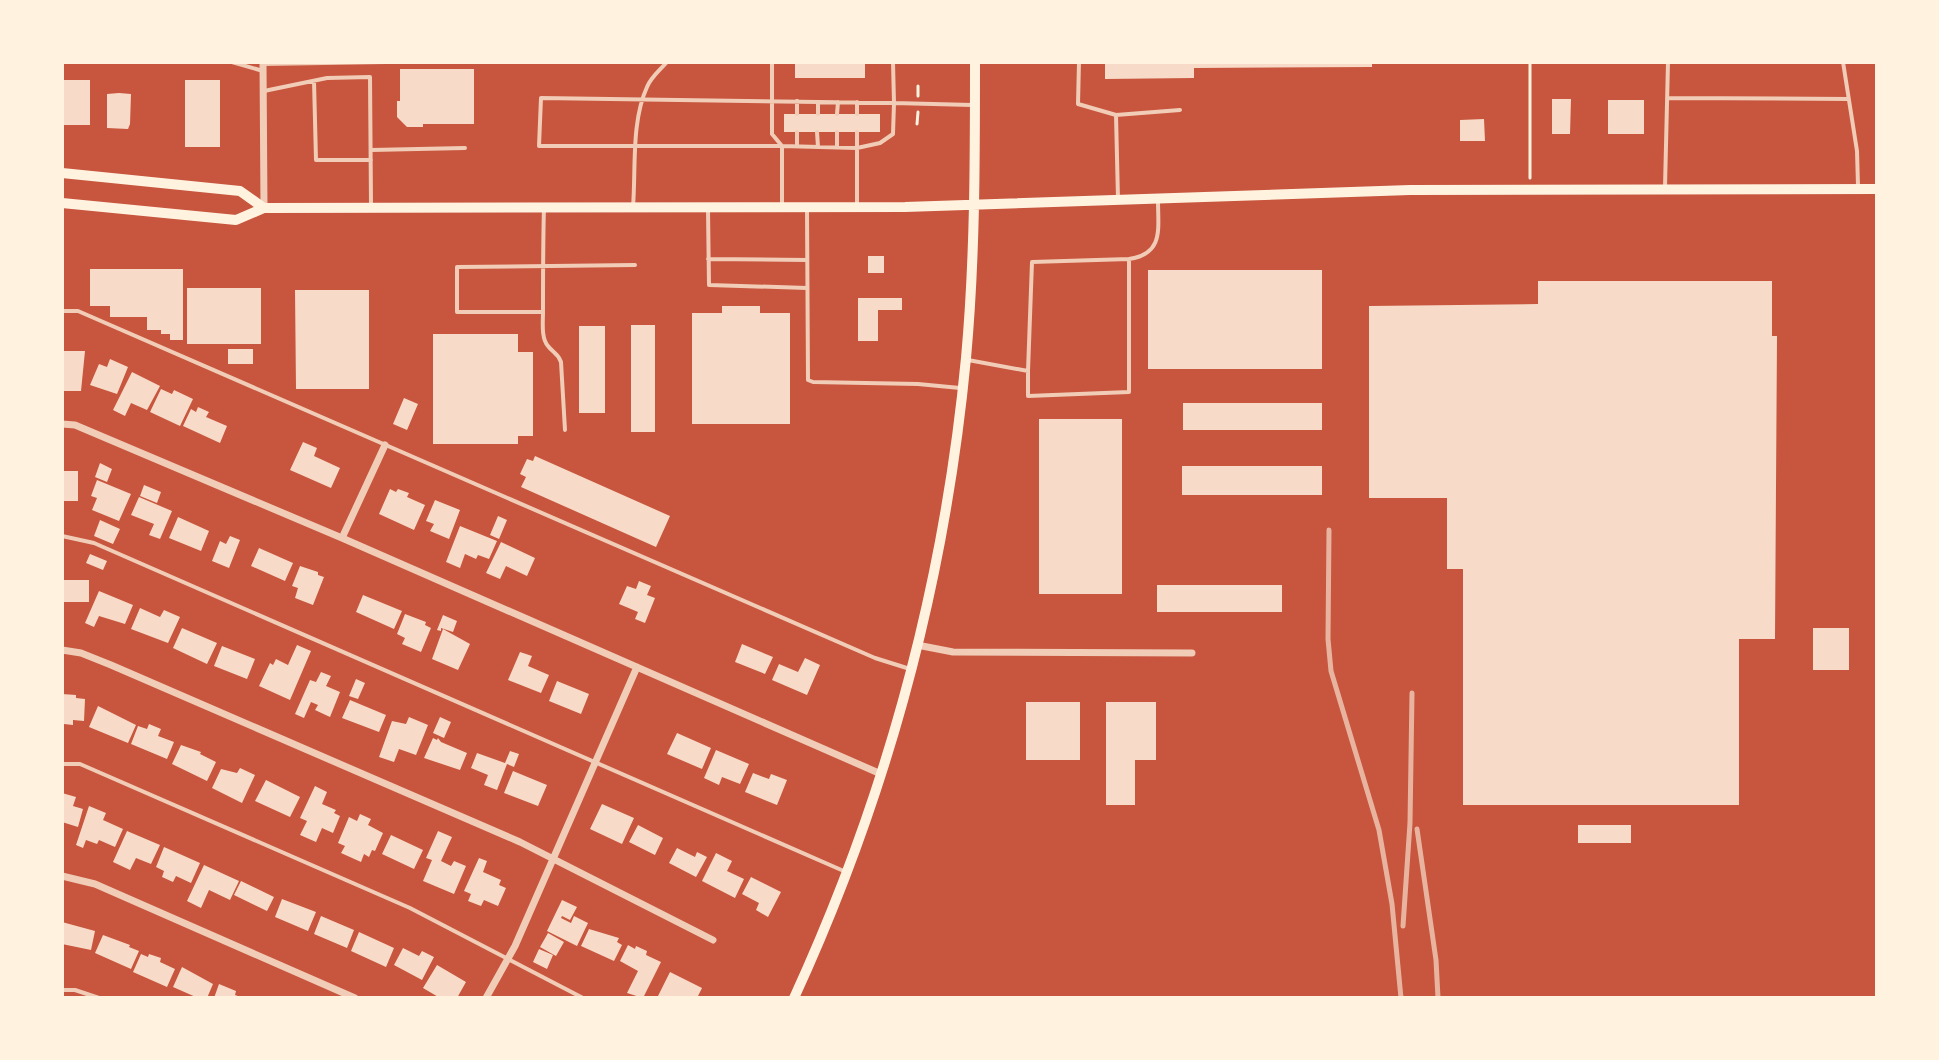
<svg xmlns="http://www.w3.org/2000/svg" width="1939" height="1060" font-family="Raleway,sans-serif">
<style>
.building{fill:#f7dbc8}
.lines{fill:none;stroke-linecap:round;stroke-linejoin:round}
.path{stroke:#fff3e0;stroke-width:3}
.service{stroke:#f1ccb7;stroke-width:4}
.minor{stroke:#f1ccb7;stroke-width:7}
.secondary{stroke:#fff3e0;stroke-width:10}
.rail{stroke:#e9b49f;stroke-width:5}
</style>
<rect width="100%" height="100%" fill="#c8553d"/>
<path class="building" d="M795,62h70v16h-70z
M1105,62h267v5l-178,1v10l-89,1z
M400,69h74v55h-51v3h-16l-10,-10v-16h3z
M62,80h28v45h-28z
M185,80h35v67h-35z
M119,93l12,1 -1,30 -2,5 -21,-1v-34z
M1552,99h19l-1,35h-18z
M1608,100h36v34h-36z
M784,114h96v18h-96z
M1484,119l1,22h-25v-21z
M868,256h16v17h-16z
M90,269h93v71h-13v-6h-9v-4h-14v-13h-37v-11h-20z
M1148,270h174v99h-174z
M1538,281h234v55h5l-2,303h-36v166h-276v-236h-16v-71h-78v-192l169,-2z
M187,288h74v56h-74z
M295,290h74v99h-73z
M858,298h44v12h-24v31h-20z
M722,306h38v7h30v111h-98v-111h30z
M631,325h24v107h-24z
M579,326h26v87h-26z
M433,334h85v18h15v84h-15v8h-85z
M228,349h25v15h-25z
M62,351h23l-4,40h-19z
M110,359l18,8 -11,27 -27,-9 9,-21 8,3z
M132,372l28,14 -13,24 -16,-7 -6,13 -12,-6z
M161,389l11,5 2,-4 19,9 -13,27 -30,-14z
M404,398l14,6 -11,26 -14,-6z
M1183,403h139v27h-139z
M198,407l11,5 -3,5 21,9 -7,17 -37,-17 8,-17 5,3z
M1039,419h83v175h-83z
M303,442l14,6 -3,8 26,12 -9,20 -41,-18z
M535,456l135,60 -14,31 -135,-60 5,-10 -6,-3 7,-15 6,2z
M100,463l12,6 -5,13 -12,-5z
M1182,466h140v29h-140z
M62,471h16v30h-16z
M97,480l34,14 -12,27 -27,-11 5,-12 -6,-2z
M144,485l17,7 -4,11 -17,-7z
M390,489l6,3 2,-3 11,4 -2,4 18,8 -11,25 -35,-16z
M139,497l33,14 -12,28 -11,-4 5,-11 -23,-9z
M435,500l25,10 -11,29 -19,-8 4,-7 -8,-3z
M498,516l9,4 -8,19 -9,-4z
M178,517l31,14 -8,20 -32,-13z
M100,520l20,9 -7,15 -19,-8z
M460,526l37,15 -8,18 -11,-4 -2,4 -11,-5 -5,14 -14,-6z
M230,536l10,4 -11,28 -17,-7 8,-20 6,3z
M501,542l34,16 -8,18 -21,-10 -6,13 -14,-6z
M259,548l34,15 -8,18 -34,-15z
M90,554l17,7 -4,9 -17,-7z
M300,566l18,6v3l6,2 -11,28 -18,-7 3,-10 -6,-2z
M62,580h27v22h-27z
M639,581l12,5 -4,9 8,3 -10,25 -10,-4 3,-7 -19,-8 8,-18 9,3z
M1157,585h125v27h-125z
M99,591l34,14 -8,19 -26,-8 -5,11 -9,-4z
M363,595l39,16 -8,18 -38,-17z
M140,608l20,9 4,-7 16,7 -12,26 -37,-14z
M405,614l21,8 -1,3 6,3 -10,24 -19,-8 3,-6 -8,-4z
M443,615l14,6 -4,11 -12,-4v3l-4,-1z
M182,628l35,15 -10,21 -34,-16z
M1813,628h36v42h-36z
M443,629l27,15 -12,26 -26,-11z
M742,644l31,13 -8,17 -30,-12z
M297,645l14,6 -21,49 -31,-14 11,-23 3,2 3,-6 12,6z
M222,646l33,13 -8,20 -33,-13z
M520,652l12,4 -4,10 21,9 -8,18 -33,-13z
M805,658l15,7 -13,30 -35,-15 7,-16 19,8z
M321,672l10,4 -5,10 14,6 -10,25 -15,-7 3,-5 -7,-3 -7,16 -9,-4 15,-34 6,2z
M356,679l9,4 -7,16 -9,-3z
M557,681l32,13 -8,20 -32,-13z
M62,694l14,1v3l9,1 -1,22 -11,-1v5l-9,-1z
M350,700l36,15 -7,17 -37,-14z
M1026,702h54v58h-54z
M1106,702h50v58h-21v45h-29z
M98,706l38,19 -8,18 -39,-16z
M409,717l19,8 -12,30 -17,-6 -5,13 -15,-5 13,-36 14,3z
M440,717l11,5 -7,16 -11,-5z
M149,724l12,5 -3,7 16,6 -7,17 -36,-15 7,-18 9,3z
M677,733l34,15 -9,21 -35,-15z
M433,738l4,2 1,-2 3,4 26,11 -7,17 -36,-12z
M181,745l20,7 -1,2 16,8 -9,19 -35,-17z
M716,750l33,14 -9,20 -18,-7 -3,8 -15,-7z
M510,751l9,3 -5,13 -7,-3 -10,26 -13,-5 4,-10 -17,-7 6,-15 28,10z
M240,768l15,7 -13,28 -30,-15 9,-19 16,4z
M513,771l34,14 -9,21 -34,-13z
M753,773l16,6 2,-5 16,6 -10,25 -32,-13z
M266,780l34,17 -10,20 -35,-16z
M315,786l12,6 -5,12 14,6 -2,3 6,3 -7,17 -11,-5 -6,14 -16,-7 7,-14 -7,-3z
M62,793l14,4 -3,9 10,3 -5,18 -16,-5z
M602,804l32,14 -12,26 -32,-15z
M89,806l17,7 -3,7 20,9 -8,18 -16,-7 -2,4 -11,-4 -3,8 -7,-3z
M360,814l11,5 -3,6 15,8 -8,18 -3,-1 -3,7 -5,-3 -3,8 -20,-9 4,-7 -7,-3 11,-26 8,4z
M638,825l25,13 -8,17 -26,-13z
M1578,825h53v18h-53z
M127,831l33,14 -9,19 -15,-6 -6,12 -17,-8z
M438,831l14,6 -11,24 10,5 3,-5 12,5 -12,28 -31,-13 9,-21 -6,-2z
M391,835l32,15 -9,19 -32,-15z
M164,847l36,16 -9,20 -15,-7 -3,6 -11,-5 2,-6 -8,-4z
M677,848l18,9 2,-5 10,5 -11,20 -27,-14z
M716,853l16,8 -5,10 17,8 -9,19 -33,-17z
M479,858l8,3 -4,11 18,8 -2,5 7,3 -8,18 -14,-6 -3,6 -13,-5 3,-7 -7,-3z
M204,865l35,16 -9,19 -21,-10 -8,18 -14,-7z
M751,877l30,15 -13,25 -12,-7 3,-7 -17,-9z
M241,881l33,16 -7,14 -33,-16z
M282,899l34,13 -8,19 -33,-14z
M562,900l15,7 -7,13 -8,-4 -1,2 10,5 3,-7 14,7 -11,23 -30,-15z
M321,916l33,14 -7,18 -33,-14z
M62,922l33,9 -4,19 -29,-6z
M589,929l30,9 -2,4 5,3 -8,16 -33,-15z
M359,932l35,16 -8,19 -35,-16z
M548,933l16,9 -8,14 -16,-9z
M103,935l27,10 -1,2 10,4 -8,18 -36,-16z
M628,945l7,4 1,-3 11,5 -1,4 15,7 -18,36 -16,-5 11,-22 -18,-10z
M403,948l16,8 3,-5 12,6 -12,23 -28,-15z
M539,949l14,6 -6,14 -14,-7z
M141,954l7,3 1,-3 12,4 -1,4 15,7 -8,18 -34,-15z
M437,965l29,17 -9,16h-17l-17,-10z
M182,967l31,17 -6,14h-9l-25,-11z
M670,972l32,16 -5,10h-40z
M219,984l17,7 -1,4 8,3h-29z"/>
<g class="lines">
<path class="path" d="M918,86v10
M917,124l1,-12
M1530,178v-116"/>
<path class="service" d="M232,62l31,9
M772,62v72l10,12
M1079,62l-1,42 38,11 2,84
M1843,62l14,89 1,35
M263,64l123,-2
M314,81l2,79h55
M264,91l63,-13 43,-1 1,128
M1667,98l182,1
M797,101v13
M818,102v12
M857,102v12
M837,114l1,-12
M1116,115l64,-5
M817,132l1,15
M857,132v16l23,-5 13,-9 1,-31 78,2
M782,146h-243l2,-48 353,5 -1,-41
M797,146v-14
M837,147v-15
M371,150l94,-2
M1665,187l3,-125
M782,204v-58l75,2v58
M544,207c-1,35 -1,70 -1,105h-86v-45l178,-2
M633,207c3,-38 -2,-85 14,-120 4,-10 13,-17 20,-25
M708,209l1,76 98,3
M807,209l1,171 5,2 105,2 42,4
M708,259l99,1
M1129,259c35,-5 29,-30 29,-58
M62,311h16l797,347 35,11
M543,312c0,10 -2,26 5,34 5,7 10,7 13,16l4,68
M968,360l60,11v25l101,-4v-133l-97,3 -4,109
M62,536l32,7 752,329
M62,764h18l330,144 173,90
M62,990h13l24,8"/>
<path class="minor" d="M263,62l1,146
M62,424l13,1 267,113 539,236
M342,538l43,-93
M917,645l36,7 239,1
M62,650l19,3 30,12 409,177 193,98
M62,876l33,8 260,114
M486,998l29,-52 122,-279"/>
<path class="secondary" d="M62,173l178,18 24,17
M62,203l174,17 28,-12 641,-1 505,-17 467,-1
M794,998c93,-202 151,-419 172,-640 9,-98 9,-197 9,-296"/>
<path class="rail" d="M1329,530l-1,109 3,32 48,159 13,74 9,94
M1417,829l19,131 2,38
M1403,926l7,-103 2,-130"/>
</g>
<rect width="1939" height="1060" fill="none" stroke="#fff3e0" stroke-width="128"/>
</svg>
